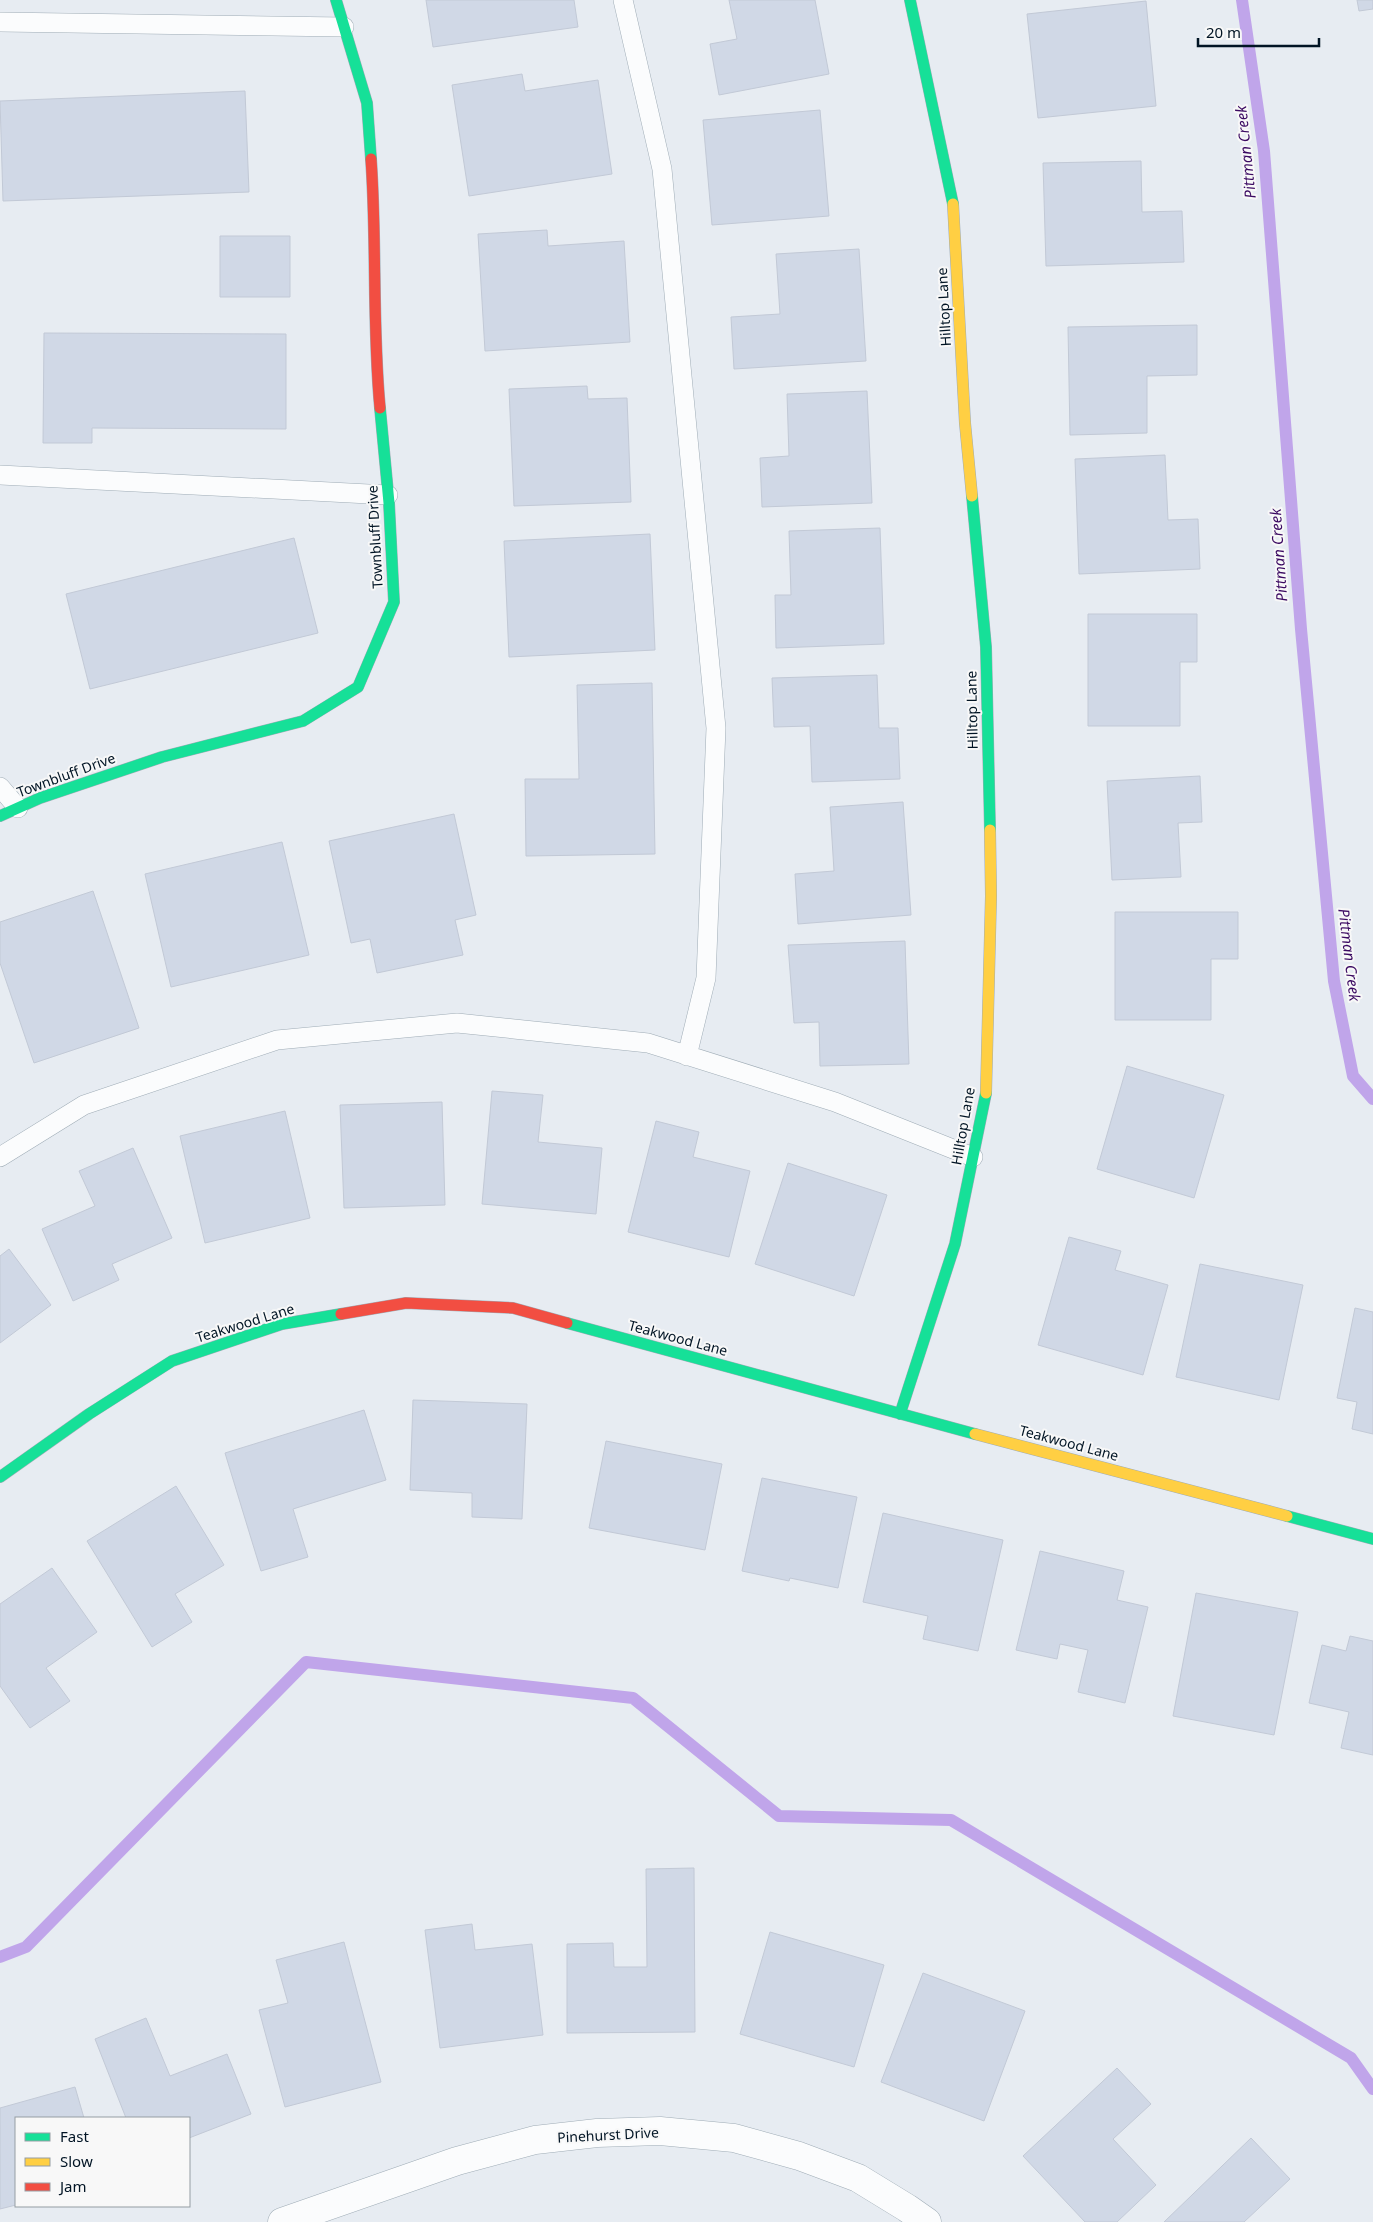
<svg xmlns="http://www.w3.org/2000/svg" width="1373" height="2222" font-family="'Noto Sans',sans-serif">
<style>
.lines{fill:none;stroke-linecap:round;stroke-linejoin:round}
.stream{stroke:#c0a5ea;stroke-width:12}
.building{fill:#d0d8e6;stroke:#c2c9d6}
.lane-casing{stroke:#9facb6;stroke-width:20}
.street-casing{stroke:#9facb6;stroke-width:29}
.fast-casing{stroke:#9facb6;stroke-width:12}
.slow-casing{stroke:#9facb6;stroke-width:12}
.jam-casing{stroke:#9facb6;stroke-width:12}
.lane{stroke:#fbfcfd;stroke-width:19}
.street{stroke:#fbfcfd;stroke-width:28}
.fast{stroke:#16e098;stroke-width:11}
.slow{stroke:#ffcf43;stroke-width:11}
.jam{stroke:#f24e42;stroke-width:11}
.labels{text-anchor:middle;stroke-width:4;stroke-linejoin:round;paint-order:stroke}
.street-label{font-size:14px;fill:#011424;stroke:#f8f8f8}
.water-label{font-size:15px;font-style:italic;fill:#3b0a62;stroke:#f8f8f8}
</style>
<rect width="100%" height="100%" fill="#e7ecf2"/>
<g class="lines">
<path class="stream" d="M1242,0l22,151 37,478 33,352 19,95 20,23
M0,1957l26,-10 280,-285 327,36 146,118 172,4 400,238 22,31"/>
</g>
<path class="building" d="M426,0h148l4,27 -145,20z
M729,0h86l14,74 -110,21 -9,-51 27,-5z
M1357,0h16v9l-14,2z
M1146,1l10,105 -118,12 -11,-104z
M522,74l3,17 73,-11 14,94 -143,22 -17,-111z
M245,91l4,101 -246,9 -3,-100z
M820,110l9,106 -117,9 -9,-105z
M1141,161l1,51 40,-1 2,51 -138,4 -3,-103z
M547,230l1,16 76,-5 6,101 -145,9 -7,-117z
M220,236h70v61h-70z
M859,249l7,112 -132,8 -3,-52 49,-3 -4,-60z
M1197,325v50l-50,1v57l-77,2 -2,-108z
M44,333l242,1v95l-194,-1v15h-49z
M587,386l1,13 39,-1 4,104 -117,4 -5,-117z
M867,391l5,112 -110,4 -2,-49 29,-2 -2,-62z
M1165,455l3,65 30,-1 2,50 -121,5 -4,-115z
M880,528l4,116 -108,4 -1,-53h16l-2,-64z
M650,534l5,116 -146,7 -5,-116z
M294,538l24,95 -228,56 -24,-95z
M1088,614h109v48h-17v64h-92z
M877,675l2,53h19l2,51 -88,3 -2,-56 -36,1 -2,-49z
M652,683l3,171 -129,2 -1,-77h54l-2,-94z
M1200,776l2,46 -24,1 3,54 -69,3 -5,-99z
M903,802l8,113 -113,9 -3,-50 39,-3 -4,-64z
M454,814l22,101 -21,5 8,35 -86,18 -7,-34 -19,4 -22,-102z
M282,842l27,113 -138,32 -26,-113z
M93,891l46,137 -105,35 -34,-100v-41z
M1115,912h123v47h-27v61h-96z
M905,941l4,123 -89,2 -1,-44 -25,1 -6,-78z
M1127,1066l97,29 -30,103 -97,-29z
M492,1091l51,4 -5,47 64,6 -6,66 -114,-10z
M442,1102l3,103 -101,3 -4,-103z
M285,1111l25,107 -105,25 -25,-107z
M656,1121l43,11 -6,25 57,14 -21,86 -101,-25z
M133,1148l39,90 -60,26 7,16 -46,21 -31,-72 53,-23 -16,-35z
M788,1163l99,32 -33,101 -99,-32z
M1069,1237l52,14 -6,19 53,15 -25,90 -105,-30z
M9,1249l42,56 -51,38v-87z
M1200,1264l103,21 -24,115 -103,-23z
M1355,1308l18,4v122l-21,-5 5,-27 -20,-4z
M413,1400l114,4 -5,115 -50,-2v-24l-62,-3z
M364,1410l22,70 -93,29 15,48 -47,14 -36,-118z
M606,1441l116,23 -17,86 -116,-22z
M762,1478l95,19 -19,91 -48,-10 -1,3 -47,-10z
M176,1486l48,79 -49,29 17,28 -40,25 -65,-106z
M883,1513l120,27 -25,111 -55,-12 5,-23 -65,-14z
M1040,1551l84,20 -7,29 31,7 -23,96 -47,-11 10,-42 -28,-6 -3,15 -41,-9z
M52,1568l45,64 -51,36 24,33 -40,27 -30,-42v-82z
M1196,1593l102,19 -24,123 -101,-19z
M1350,1636l23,5v114l-32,-7 8,-36 -40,-9 13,-58 24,6z
M694,1868l1,164 -128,1v-89l46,-1 1,24h33l-1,-98z
M472,1924l3,26 57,-6 11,91 -103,13 -15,-118z
M770,1932l114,33 -30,102 -114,-33z
M344,1942l37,140 -96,25 -26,-97 29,-7 -12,-43z
M923,1973l102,38 -41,110 -103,-39z
M146,2018l24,58 57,-22 24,60 -62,24v-20h-63l-31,-79z
M1117,2068l34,36 -38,35 43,46 -39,37h-32l-62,-66z
M75,2087l9,31h-68v87l-16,4v-101z
M1251,2138l39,41 -46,43h-80z"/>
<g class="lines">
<defs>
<path id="lane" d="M623,0l39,169 54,559 -10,250 -19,78
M0,22l344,5
M0,475l388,20
M0,787l18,21
M0,1157l84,-52 193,-65 180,-17 191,20 187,59 138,55"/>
<path id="street" d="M282,2222l175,-61 78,-21 62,-7 63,-2 74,7 65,18 59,22 49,30 20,14"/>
<path id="fast" d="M336,0l31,103 4,56
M910,0l43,204
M972,496l14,151 4,183
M0,816l40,-18 122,-41 141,-36 55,-34 36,-85 -5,-99 -9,-95
M567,1323l408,111
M900,1414l55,-170 31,-151
M0,1477l89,-63 83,-53 110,-37 59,-10
M1287,1516l86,23"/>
<path id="slow" d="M953,204l12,219 7,73
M986,1093l5,-197 -1,-66
M975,1434l312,82"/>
<path id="jam" d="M371,159c6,83 1,166 9,249
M341,1314l65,-11 107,5 54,15"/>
</defs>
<use href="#lane" class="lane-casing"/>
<use href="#street" class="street-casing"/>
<use href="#fast" class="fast-casing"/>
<use href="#slow" class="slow-casing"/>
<use href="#jam" class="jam-casing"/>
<use href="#lane" class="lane"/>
<use href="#street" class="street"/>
<use href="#fast" class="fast"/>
<use href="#slow" class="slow"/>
<use href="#jam" class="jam"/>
</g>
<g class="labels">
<g class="street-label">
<text transform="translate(944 307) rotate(-93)" y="5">Hilltop Lane</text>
<text transform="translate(375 537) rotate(-93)" y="5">Townbluff Drive</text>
<text transform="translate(972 710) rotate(-91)" y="5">Hilltop Lane</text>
<text transform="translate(66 775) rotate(-20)" y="5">Townbluff Drive</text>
<text transform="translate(963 1126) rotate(-80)" y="5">Hilltop Lane</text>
<text transform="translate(245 1323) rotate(-17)" y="5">Teakwood Lane</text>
<text transform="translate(678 1338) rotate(15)" y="5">Teakwood Lane</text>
<text transform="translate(1069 1443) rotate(15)" y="5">Teakwood Lane</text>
<text transform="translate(608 2135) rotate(-3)" y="5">Pinehurst Drive</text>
</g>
<g class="water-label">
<text transform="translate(1246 152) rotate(-96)" y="5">Pittman Creek</text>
<text transform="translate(1279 555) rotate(-94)" y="5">Pittman Creek</text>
<text transform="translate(1349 955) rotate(83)" y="5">Pittman Creek</text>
</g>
</g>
<rect x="15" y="2117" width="175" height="90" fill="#f8f8f8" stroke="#959da3"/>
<rect x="25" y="2133" width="25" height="8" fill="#16e098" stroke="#959da3"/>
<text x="60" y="2142" font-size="15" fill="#011424">Fast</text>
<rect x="25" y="2158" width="25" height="8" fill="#ffcf43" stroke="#959da3"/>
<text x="60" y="2167" font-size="15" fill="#011424">Slow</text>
<rect x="25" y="2183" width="25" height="8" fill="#f24e42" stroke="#959da3"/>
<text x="60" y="2192" font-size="15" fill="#011424">Jam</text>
<path d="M1198 38v8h121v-8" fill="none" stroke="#011424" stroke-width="2.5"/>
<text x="1206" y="38" font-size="15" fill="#011424" stroke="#f8f8f8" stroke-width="4" paint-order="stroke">20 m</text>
</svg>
